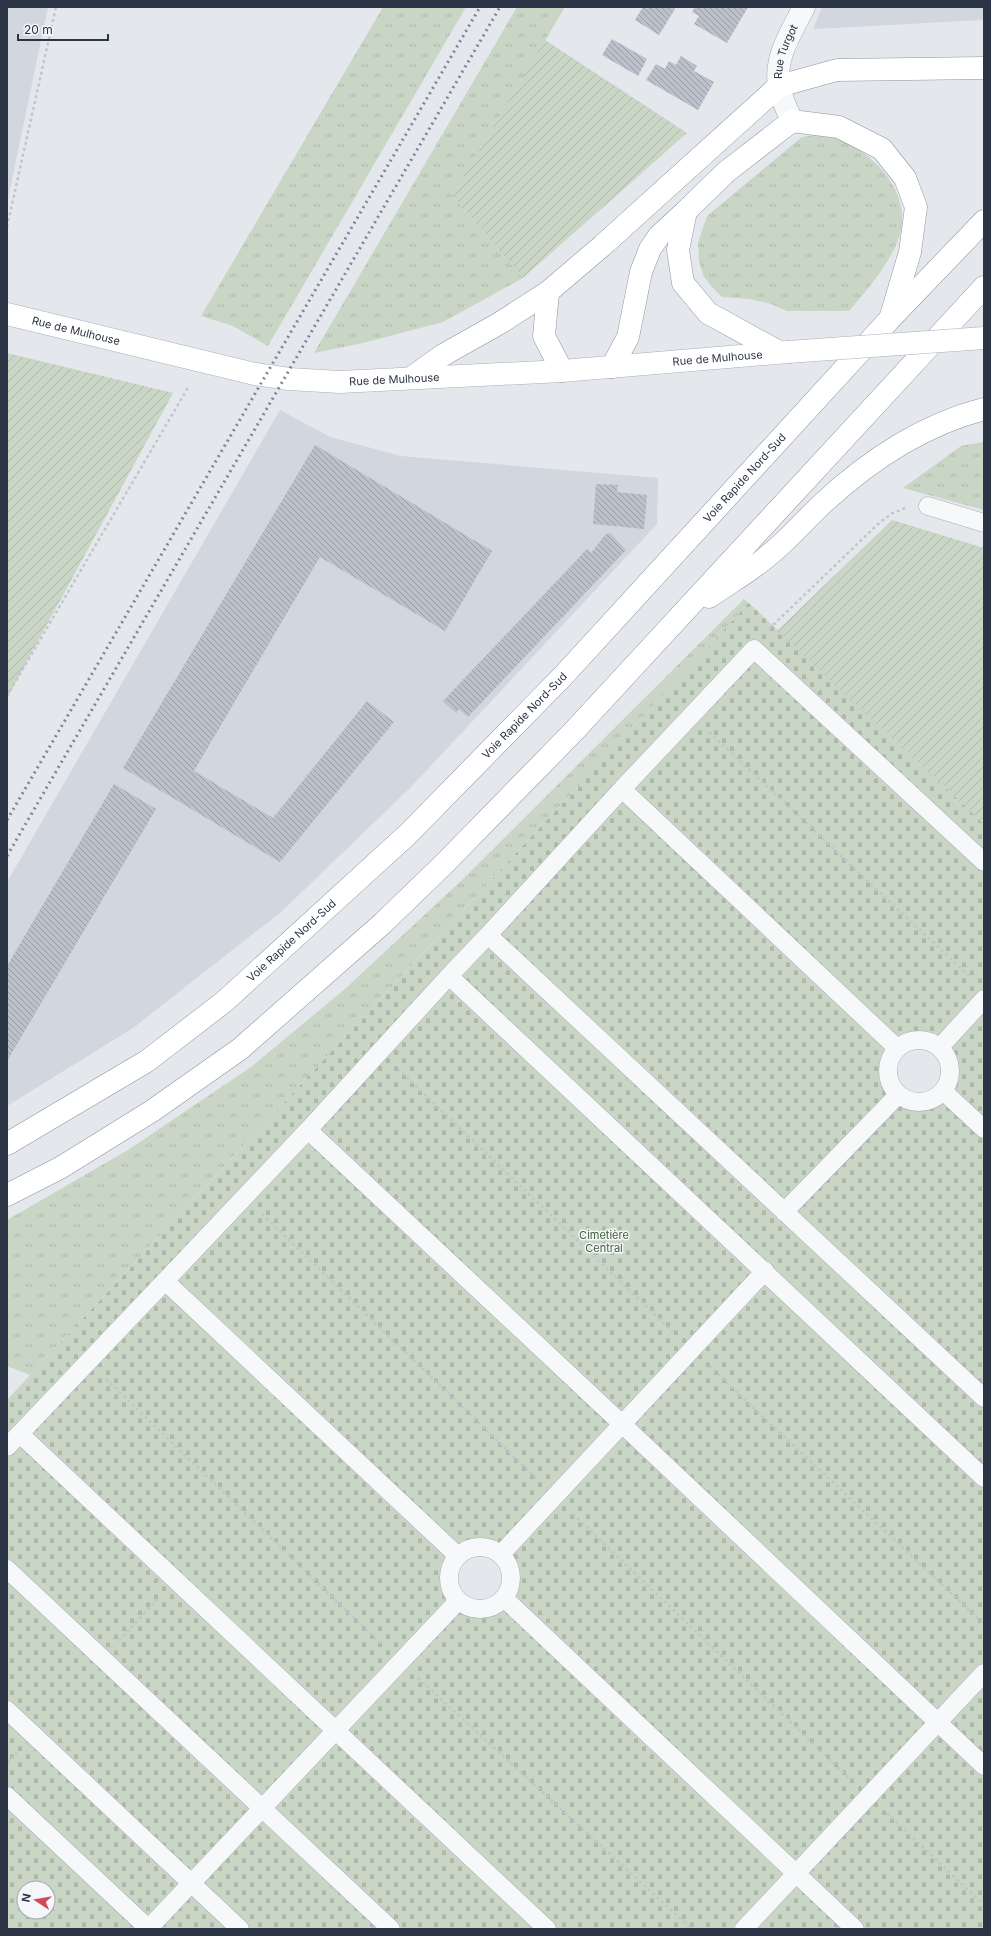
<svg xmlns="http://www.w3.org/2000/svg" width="991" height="1936" font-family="Inter,sans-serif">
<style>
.built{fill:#d2d6de}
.grass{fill:url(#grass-tufts)}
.cemetery{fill:url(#cemetery-stones);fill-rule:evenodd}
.garden{fill:url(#garden-furrows)}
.building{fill:url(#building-back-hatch)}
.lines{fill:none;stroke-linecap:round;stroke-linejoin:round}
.lane-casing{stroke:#a9aeb7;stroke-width:19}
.street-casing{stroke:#a9aeb7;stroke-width:23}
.secondary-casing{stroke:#a9aeb7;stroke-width:23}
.highway-casing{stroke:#8b94a3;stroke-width:23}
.path{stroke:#c2c5cb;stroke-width:2.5;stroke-dasharray:3 3;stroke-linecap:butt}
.lane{stroke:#f7f8fa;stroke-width:18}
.street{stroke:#f7f8fa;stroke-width:22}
.secondary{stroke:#fff;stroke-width:22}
.highway{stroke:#fff;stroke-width:22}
.rail{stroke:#7d8696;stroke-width:3;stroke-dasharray:2 4;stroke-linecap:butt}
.secondary-bridge-casing{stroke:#a9aeb7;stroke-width:23;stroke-linecap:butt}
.secondary-bridge{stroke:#fff;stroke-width:22}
.labels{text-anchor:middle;stroke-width:3;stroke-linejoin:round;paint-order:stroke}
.street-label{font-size:11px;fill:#2b3445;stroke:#f4f6f9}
.park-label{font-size:11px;fill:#3f6138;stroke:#f4f6f9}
</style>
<defs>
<pattern id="grass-tufts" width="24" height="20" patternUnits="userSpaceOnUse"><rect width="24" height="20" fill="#c9d6c5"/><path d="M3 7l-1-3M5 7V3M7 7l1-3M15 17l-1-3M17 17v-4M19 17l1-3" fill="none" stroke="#adb8ab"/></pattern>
<pattern id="cemetery-stones" width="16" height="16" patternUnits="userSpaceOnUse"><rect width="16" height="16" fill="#c9d6c5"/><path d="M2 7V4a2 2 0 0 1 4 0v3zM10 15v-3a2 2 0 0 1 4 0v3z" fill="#adb8ab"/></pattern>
<pattern id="garden-furrows" width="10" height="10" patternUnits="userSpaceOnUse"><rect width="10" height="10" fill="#c9d6c5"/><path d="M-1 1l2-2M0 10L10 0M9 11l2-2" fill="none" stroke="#adb8ab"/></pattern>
<pattern id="building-back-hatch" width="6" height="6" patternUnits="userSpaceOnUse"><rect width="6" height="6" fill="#bbc0ca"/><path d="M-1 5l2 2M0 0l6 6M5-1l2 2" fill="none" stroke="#989da6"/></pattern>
</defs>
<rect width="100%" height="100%" fill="#e4e7ec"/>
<path class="built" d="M7,7h41l-41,197z
M822,7h162v13l-171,9z
M280,410l50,27 71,19 257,22 -1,46 -246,263 -130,125 -148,116 -126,78v-224z"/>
<path class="grass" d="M383,7h83l-198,339 -35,-20 -32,-10z
M517,7h48l-113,189 71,82 -80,44 -80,21 -49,10z
M815,135c9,1 20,2 29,6 32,16 65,50 57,89 -5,26 -35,62 -52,81h-62l-16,-7 -21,-5 -28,-2 -11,-11 -8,-11 -4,-14 -1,-18 9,-27 95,-79z
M984,442v68l-81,-22 58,-42z
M744,599l5,4 -719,772 -23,-9v-146l121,-70 123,-83 95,-79 117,-109z"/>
<path class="cemetery" d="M749,603l235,221v1105h-977v-529zM910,1040c5,0 11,-1 16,0 15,3 28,22 24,37 -11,36 -60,31 -61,-7 0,-7 3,-17 8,-22 3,-3 9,-6 13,-8zM487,1547l14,8 8,13 2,16 -7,15 -14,9 -16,1 -16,-8 -9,-13v-17l9,-15 13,-8zM24,1888h24v24h-24z"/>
<path class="garden" d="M545,40l142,93 -164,145 -71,-82z
M7,353l166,40 -166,305z
M892,520l92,28v276l-207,-193z"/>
<path class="building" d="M643,7l4,2 1,-2h24l3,2 -16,26 -24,-15z
M695,7h53l-21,36 -33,-19 5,-8 -7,-4z
M612,39l35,20 -9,17 -36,-21z
M681,56l16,10 -3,5 20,11 -16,28 -52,-30 10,-16 9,5 4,-8 7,4z
M315,445l177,106 -47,80 -125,-74 -126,214 79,47 94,-117 27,21 -114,140 -157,-94z
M596,484l22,1 -1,7 30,3 -3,34 -51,-5z
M610,533l16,17 -158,167 -9,-8 -3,4 -13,-12 144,-152 4,4 14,-18z
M114,784l42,25 -149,252v-95z"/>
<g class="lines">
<defs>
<path id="lane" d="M928,506l56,17
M622,789l-134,146 496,463
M488,935l-39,41 535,502
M449,976l-141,154 314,294 362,342
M888 1071a31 31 0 1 1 62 0a31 31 0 1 1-62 0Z
M940,1047l44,-48
M897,1048l-275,-259 132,-140 230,213
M943,1091l41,38
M308,1130l-143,151 293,275
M784,1212l114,-117
M20,1434l527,495
M7,1447l158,-166
M449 1578a31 31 0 1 1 62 0a31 31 0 1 1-62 0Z
M501,1554l264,-283
M7,1569l384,360
M504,1598l351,331
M7,1710l233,219
M7,1796l142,133
M148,1929l310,-328
M744,1929l240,-256"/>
<g id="street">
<path id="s1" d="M792,121c-5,-11 -11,-23 -13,-35 -5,-29 13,-55 25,-79"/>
</g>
<g id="secondary">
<path id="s2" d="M7,314l248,60 34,5 51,3 222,-11 226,-19"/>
</g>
<g id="highway">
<path d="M548,292l-4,44 18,35"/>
<path d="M779,352l-71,-39 -25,-30 -5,-33 8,-39 40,-39 66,-51 47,6 43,22 23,29 11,29 -6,45 -19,64"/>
<path d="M612,367l16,-30 13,-65 9,-23 9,-13 27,-25"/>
<path d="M411,378l32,-23 57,-32 48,-31 54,-46 177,-160 58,-16 147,-2"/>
<path d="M709,597c20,-14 42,-26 60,-42 19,-15 35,-34 52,-50 47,-44 101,-80 163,-96"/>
<path id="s3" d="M7,1144l140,-83 78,-60 183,-167 155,-158 326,-356 95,-99"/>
<path d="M7,1195l53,-27 92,-57 88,-62 143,-126 62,-60 129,-132 410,-444"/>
</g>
</defs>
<use href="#lane" class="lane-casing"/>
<use href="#street" class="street-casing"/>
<use href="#secondary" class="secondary-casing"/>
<use href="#highway" class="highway-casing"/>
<path class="path" d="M7,227l49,-220
M769,629l109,-105 13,-10 14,-6
M7,696l182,-310
M709,732l262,246
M398,1069l275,263
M262,1214l276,266
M709,1366l275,258
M106,1379l276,266
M573,1514l278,266
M119,1641l40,-44
M418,1678l274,251
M7,1763l10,-10
M887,1813l97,92"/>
<use href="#lane" class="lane"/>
<use href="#street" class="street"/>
<use href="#secondary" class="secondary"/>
<use href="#highway" class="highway"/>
<path class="rail" d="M7,820l473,-813
M7,856l493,-849"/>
<defs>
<path id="secondary-bridge" d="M788,352l196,-14"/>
</defs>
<use href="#secondary-bridge" class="secondary-bridge-casing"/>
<use href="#secondary-bridge" class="secondary-bridge"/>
</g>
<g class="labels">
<g class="street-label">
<text dy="4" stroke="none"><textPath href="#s1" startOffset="73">Rue Turgot</textPath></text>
<text dy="4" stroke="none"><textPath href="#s2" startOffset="71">Rue de Mulhouse</textPath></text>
<text dy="4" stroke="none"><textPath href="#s2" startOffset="719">Rue de Mulhouse</textPath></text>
<text dy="4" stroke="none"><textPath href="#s2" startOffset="395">Rue de Mulhouse</textPath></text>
<text dy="4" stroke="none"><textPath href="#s3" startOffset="999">Voie Rapide Nord-Sud</textPath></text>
<text dy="4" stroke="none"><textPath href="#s3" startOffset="675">Voie Rapide Nord-Sud</textPath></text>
<text dy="4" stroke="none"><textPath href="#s3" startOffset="351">Voie Rapide Nord-Sud</textPath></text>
</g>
<g class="park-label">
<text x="604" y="1239">Cimetière<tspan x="604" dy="13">Central</tspan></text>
</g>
</g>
<rect width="991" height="1936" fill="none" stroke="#2b3445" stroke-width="16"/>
<g transform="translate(36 1900) rotate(282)"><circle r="19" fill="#f4f6f9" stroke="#a4a8b1"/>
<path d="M0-3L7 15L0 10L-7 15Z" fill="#d1495b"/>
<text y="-6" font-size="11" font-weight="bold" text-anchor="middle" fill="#2b3445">N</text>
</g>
<path d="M18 34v6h90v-6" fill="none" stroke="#2b3445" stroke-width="2"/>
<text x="24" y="34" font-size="12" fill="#2b3445" stroke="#f4f6f9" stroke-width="3" paint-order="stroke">20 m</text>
</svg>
